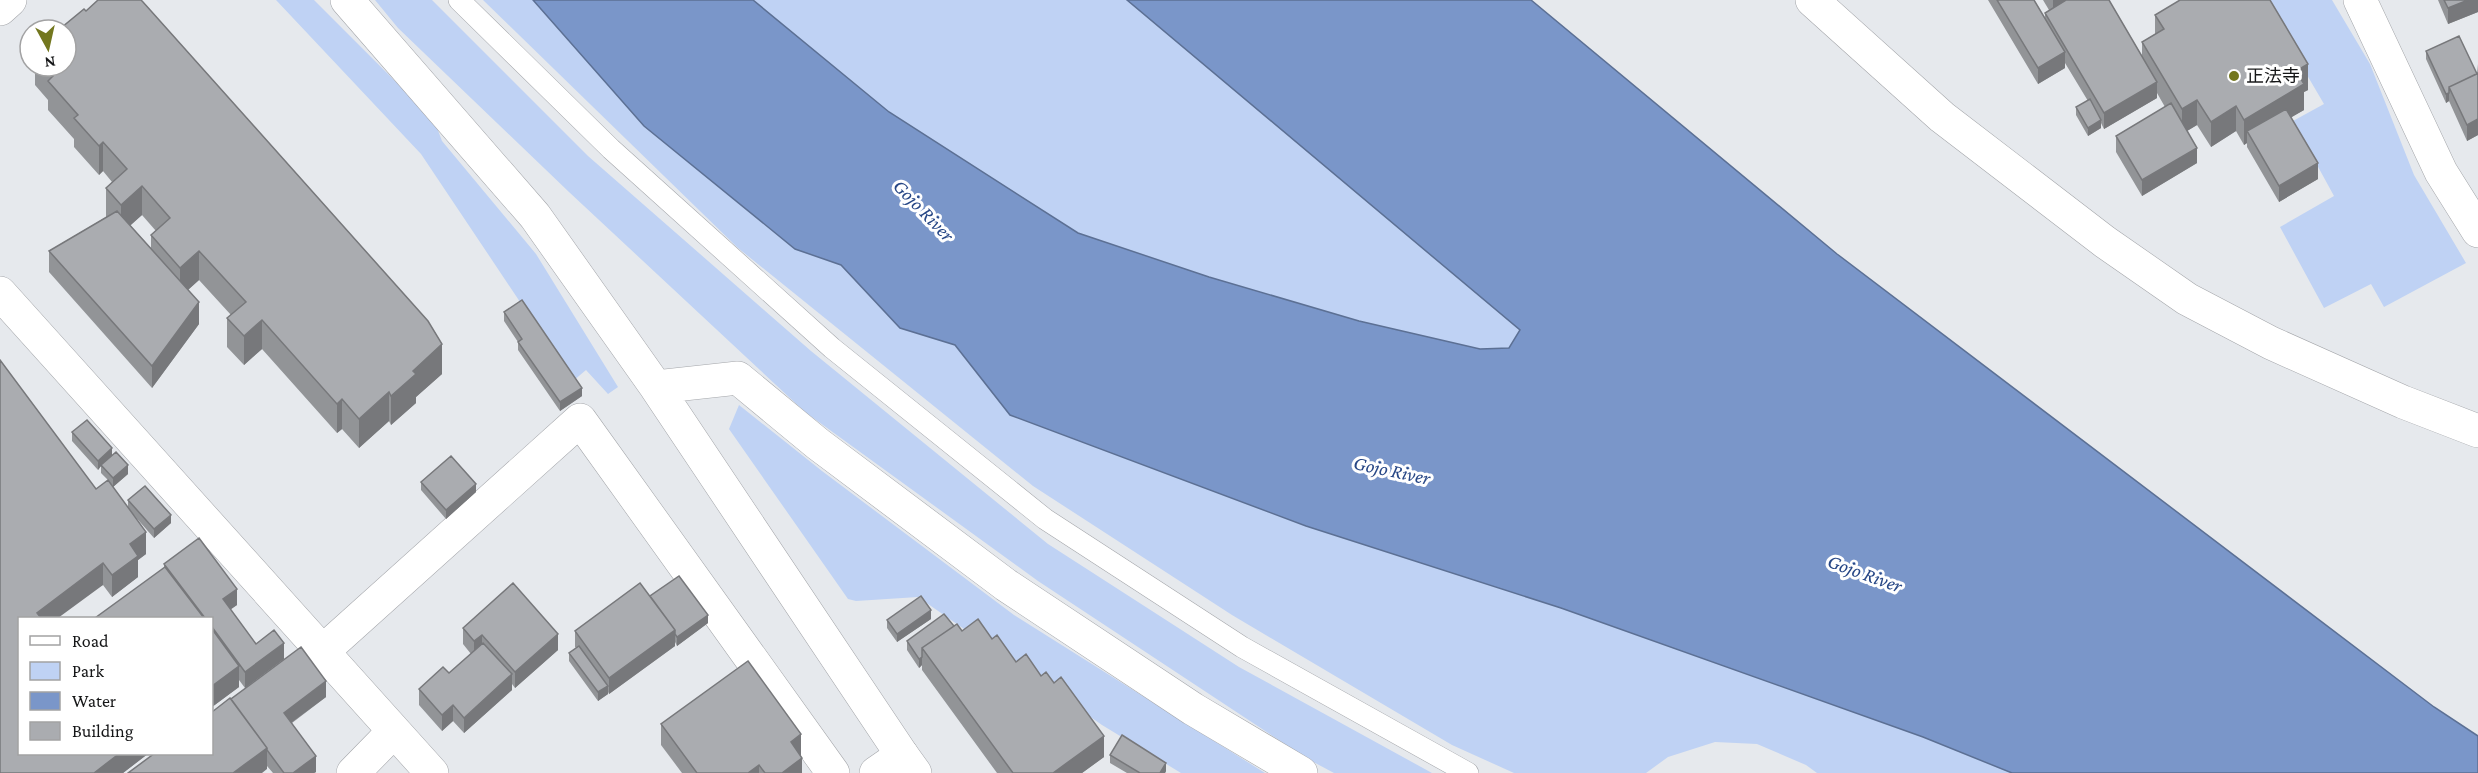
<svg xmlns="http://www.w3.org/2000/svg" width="2478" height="773" font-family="'Crimson Pro','Noto Sans JP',serif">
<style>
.green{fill:#bfd2f4}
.water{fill:#7a96c9;stroke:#5c7094;stroke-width:1.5}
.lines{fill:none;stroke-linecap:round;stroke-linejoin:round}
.lane-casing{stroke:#a4a6aa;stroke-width:22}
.street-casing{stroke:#a4a6aa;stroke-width:34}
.secondary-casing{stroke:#a4a6aa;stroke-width:34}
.lane{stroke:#fff;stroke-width:21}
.street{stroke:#fff;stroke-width:33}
.secondary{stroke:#fff;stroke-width:33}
.wall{fill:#929497;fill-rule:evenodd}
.shaded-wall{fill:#77787b}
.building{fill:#aaacb0;stroke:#77787b;stroke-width:1.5}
.poi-dot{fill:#73771f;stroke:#fff;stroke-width:2}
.labels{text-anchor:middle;stroke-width:6;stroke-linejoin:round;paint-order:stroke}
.poi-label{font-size:18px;fill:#161718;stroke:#fff;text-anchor:start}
.water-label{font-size:20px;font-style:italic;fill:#274786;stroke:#fff}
</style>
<rect width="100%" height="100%" fill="#e6e9ed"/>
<path class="green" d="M276,0h38l120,120 8,21 94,113 82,133 -10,7 -22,-24 -13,11 -152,-227z
M375,0h57l156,156 223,195 237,193 191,123 193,106h-98l-28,-15 -268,-177 -233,-169 -236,-220 -171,-164z
M483,0h50l112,126 150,123 46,16 59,62 55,18 55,70 296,111 255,82 362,129 89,36h-195l-11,-8 -49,-21 -42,-2 -47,15 -22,16h-132l-62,-28 -220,-130 -199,-129 -295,-238z
M753,0h374l393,330 -11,18 -29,1 -121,-28 -150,-44 -131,-44 -189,-121z
M2263,0h69l38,64 44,111 52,88 -82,44 -13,-23 -47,24 -44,-81 54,-31 -41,-75 31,-17z
M739,405l83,66 192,144 251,158h-84l-79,-48 -184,-128 -62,4 -8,-2 -119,-170z"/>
<path class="water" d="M533,0h220l136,112 189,121 131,44 150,44 121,28 29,-1 11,-18 -393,-330h404l306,254 597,453 44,29v37h-466l-89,-36 -362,-129 -255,-82 -296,-111 -55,-70 -55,-17 -59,-63 -46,-16 -151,-123z"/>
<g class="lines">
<defs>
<path id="lane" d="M459,0l152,149 221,199 213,171 197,128 226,126"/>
<path id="street" d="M347,0l188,216 121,171 246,368 -26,18
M2360,0l81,172 37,59
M0,9l10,-9
M0,293l432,480
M656,387l82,-9 80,66 188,141 187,124 108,64
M322,652l258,-232 253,353
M353,773l41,-42"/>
<path id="secondary" d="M1812,0l130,117 163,125 82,57 84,44 132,59 75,29
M902,755l13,18"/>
</defs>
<use href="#lane" class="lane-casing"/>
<use href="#street" class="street-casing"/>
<use href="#secondary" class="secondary-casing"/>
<use href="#lane" class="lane"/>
<use href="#street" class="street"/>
<use href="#secondary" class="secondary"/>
</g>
<path class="wall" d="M98,0h43l2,2 285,319 14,23v30l-26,23v6l-25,22 -2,-4 -30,27 -17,-19 -5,4 -75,-84 -18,16 -17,-18v-29l4,-3 -32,-35 -11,10 11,12v22l-47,64 -103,-116v-21l57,-34v-29l6,-6 -9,-11 -4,4 -25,-28v-8l-26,-29v-10l-13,-15v-19h31v-36h-5v-2l23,-19 2,2zM142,215l14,16 -5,4v13l-21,-23z
M1988,0h46l11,18v-5l4,-3 -6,-10h66l33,56v-14l13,-8v-19l153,75 -4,2v18l-13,7 27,62 -39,23 -32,-55v-4l-3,2 -8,-14 -25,16 -14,-22 -10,6 10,32 -55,33 -26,-44v-16l49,-29 -8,-14v5l-53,31 -3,-6v5l-13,8 -12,-21v-8l12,-6 -23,-38v5l-27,16z
M2438,0h40v12l-30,12z
M2426,51l51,23 1,-10v71l-11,6 -18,-40 -3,2 -20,-44z
M504,312l78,84 -22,15 -42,-61v-8l-14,-21z
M0,360l96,129 12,-9 -7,-7v-7l-3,4 -26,-29v-9l40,23 16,19 -15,13 -4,-5 19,26v-8l43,23 -17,15 -22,-25 14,41 -8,6v17l-26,20 -9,-12 -83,33v135h129l-26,20h-123z
M421,482l55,10 -30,27 -25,-29z
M164,564l73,41 -7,4 26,35 28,15 -39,29 -6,-8v7l-27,20v-89l-48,-50z
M650,596l58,27 -31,23 -2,-4v4l-66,48 -1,-2v2l-10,7 -29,-40v-8l7,-5 -1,-1v-16z
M931,619l-34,23 -10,-14v-8z
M954,626l8,5 30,8 24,23 25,14 63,81 -22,16h-85l-75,-103v-5l-3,3 -12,-18v-9z
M463,628l95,22 -43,38 -3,-4v6l-48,43 -11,-12 -11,10 -23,-26v-16l30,-16 22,-19 -8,-10z
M326,697l-34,26 24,49 -2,1h-41l-6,-7v3l-36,-70z
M661,724l140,32 1,17h-120l-21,-28z
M1110,755l56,16 -1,2h-38l-17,-10z"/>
<path class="shaded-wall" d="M2053,0h27l-27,16z
M2468,0h10v12l-30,12v-16z
M2065,52v16l-27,16v-16z
M2308,64v26l-4,2v18l-51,30 -6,-9v12l-3,2v-25l52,-49z
M2157,82v16l-53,31v-16z
M2449,93v8l-3,2v-9z
M2197,100v25l-15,9v-25z
M2236,106v25l-25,16v-25z
M2478,119v16l-11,6v-16z
M2101,120v8l-13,8v-8z
M103,142v29l-4,4v-29z
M2197,148v15l-55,33v-16z
M2318,163v16l-39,23v-16z
M142,186v29l-21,19v-29z
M199,251v29l-19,17v-29z
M199,302v22l-47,64v-22z
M262,320v29l-18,16v-29z
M442,344v30l-26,23v6l-25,22v-29l22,-25z
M582,388v8l-22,15v-9z
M389,392v29l-30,27v-29z
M342,399v30l-5,4v-29z
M112,448v8l-11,9v1l-3,4v-9z
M128,465v9l-15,13v-9z
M476,484v8l-30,27v-9z
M171,515v8l-17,15v-9z
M146,532v22l-8,6v17l-26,20v-22l18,-31z
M103,563v22l-45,33h-21v-5z
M237,589v16l-14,10v-16z
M931,610v9l-34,23v-8z
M708,615v8l-31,23v-9z
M675,630v16l-66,48v-16z
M558,634v16l-43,38v-16z
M482,635v16l-8,6v-16z
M284,643v16l-39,29v-16z
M922,657v8l-3,3v-9z
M239,666v21l-27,20v-21z
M512,674v16l-48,43v-15z
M326,681v16l-42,31v-15z
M608,686v8l-10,7v-9z
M453,705v16l-11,10v-16z
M801,734v22l-10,7v-21z
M1104,736v21l-22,16h-29z
M267,748v21l-5,4h-29z
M120,753h29l-26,20h-29z
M316,756v16l-2,1h-21z
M802,758v15h-20z
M1166,763v8l-1,2h-5z
M759,765v8h-11z"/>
<path class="building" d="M98,0h43l2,2 285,319 14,23 -29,27 3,3 -25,22 -2,-4 -30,27 -17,-20 -5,5 -75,-84 -18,16 -17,-18 19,-16 -47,-51 -19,17 -29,-33 19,-17 -28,-32 -21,19 -15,-17 21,-19 -24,-27 -4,4 -25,-28 4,-3 -30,-34 5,-5 -9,-10h22v-36h-4l-1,-2 23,-19 2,2z
M1997,0h37l31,52 -27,16z
M2066,0h43l48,82 -53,31 -59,-100z
M2180,0h90l38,64 -12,7 8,13 -60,36 -8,-14 -25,16 -14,-22 -15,9 -40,-67 22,-13 -9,-14z
M2444,0h24l-20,8z
M2459,36l18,38 -28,13v6l-3,1 -20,-43z
M2478,73v46l-11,6 -18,-38z
M2090,99l11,21 -13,8 -12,-21z
M2171,103l26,45 -55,32 -26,-44z
M2286,109l32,54 -39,23 -32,-55z
M117,211l82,91 -47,64 -103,-115z
M522,300l60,88 -22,14 -42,-60 4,-3 -18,-27z
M0,360l96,129 12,-9 38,52 -16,12 8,12 -26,19 -9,-12 -66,50 4,5h-21v135h100l-26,20h-94z
M87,420l25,28 -14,13 -26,-29z
M116,452l12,13 -15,13 -12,-13z
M451,456l25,28 -30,26 -25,-28z
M145,486l26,29 -17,14 -26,-29z
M199,538l38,51 -14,10 33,45 18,-14 10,13 -39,29 -33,-45v-9h-7l-41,-54z
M165,567l39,51h-109z
M679,576l29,39 -31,22 -2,-3v-4l-25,-34z
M513,583l45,51 -43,38 -33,-37 -8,6 -11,-13z
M640,583l35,47 -66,48 -34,-47z
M921,596l10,14 -34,24 -10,-14z
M944,614l10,12 -32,22v9l-3,2 -12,-18z
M978,619l14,20 5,-4 19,27 10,-8 15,22 5,-4 8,11 7,-6 43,59 -51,37h-40l-91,-125 35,-24 5,7z
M212,629l27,37 -27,20z
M483,643l29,31 -48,44 -11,-13 -11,10 -23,-26 24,-22 6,6z
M579,646l29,40 -10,6 -29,-39z
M301,647l25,34 -42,32 32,43 -23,17h-9l-17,-23v-2l-36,-49z
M748,661l53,73 -10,8 11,16 -20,15h-17l-6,-8 -11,8h-51l-36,-49z
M230,698l37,50 -34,25h-105l27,-20h57v-41z
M1122,735l44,28 -6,10h-20l-30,-18z"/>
<circle class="poi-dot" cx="2234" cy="76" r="6"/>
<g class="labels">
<g class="poi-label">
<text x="2246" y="82">正法寺</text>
</g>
<g class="water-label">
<text transform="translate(924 210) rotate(46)" y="7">Gojo River</text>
<text transform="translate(1392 470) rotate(12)" y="7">Gojo River</text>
<text transform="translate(1865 573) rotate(20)" y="7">Gojo River</text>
</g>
</g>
<rect x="18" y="617" width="195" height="138" fill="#ffffff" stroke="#a2a2a3" stroke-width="1.5"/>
<rect x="30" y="636" width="30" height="9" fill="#ffffff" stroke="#a2a2a3" stroke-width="1.5"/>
<text x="72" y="647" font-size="18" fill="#161718">Road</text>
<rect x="30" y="662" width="30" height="18" fill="#bfd2f4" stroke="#a2a2a3" stroke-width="1.5"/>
<text x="72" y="677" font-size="18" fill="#161718">Park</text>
<rect x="30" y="692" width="30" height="18" fill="#7a96c9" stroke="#a2a2a3" stroke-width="1.5"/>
<text x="72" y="707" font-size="18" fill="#161718">Water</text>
<rect x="30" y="722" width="30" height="18" fill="#aaacb0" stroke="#a2a2a3" stroke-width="1.5"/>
<text x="72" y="737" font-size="18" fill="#161718">Building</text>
<g transform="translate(48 48) rotate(172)"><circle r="28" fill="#ffffff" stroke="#a2a2a3" stroke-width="1.5"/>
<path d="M0-4.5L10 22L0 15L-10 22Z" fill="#73771f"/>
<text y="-9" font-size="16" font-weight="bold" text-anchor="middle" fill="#161718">N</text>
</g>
</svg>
